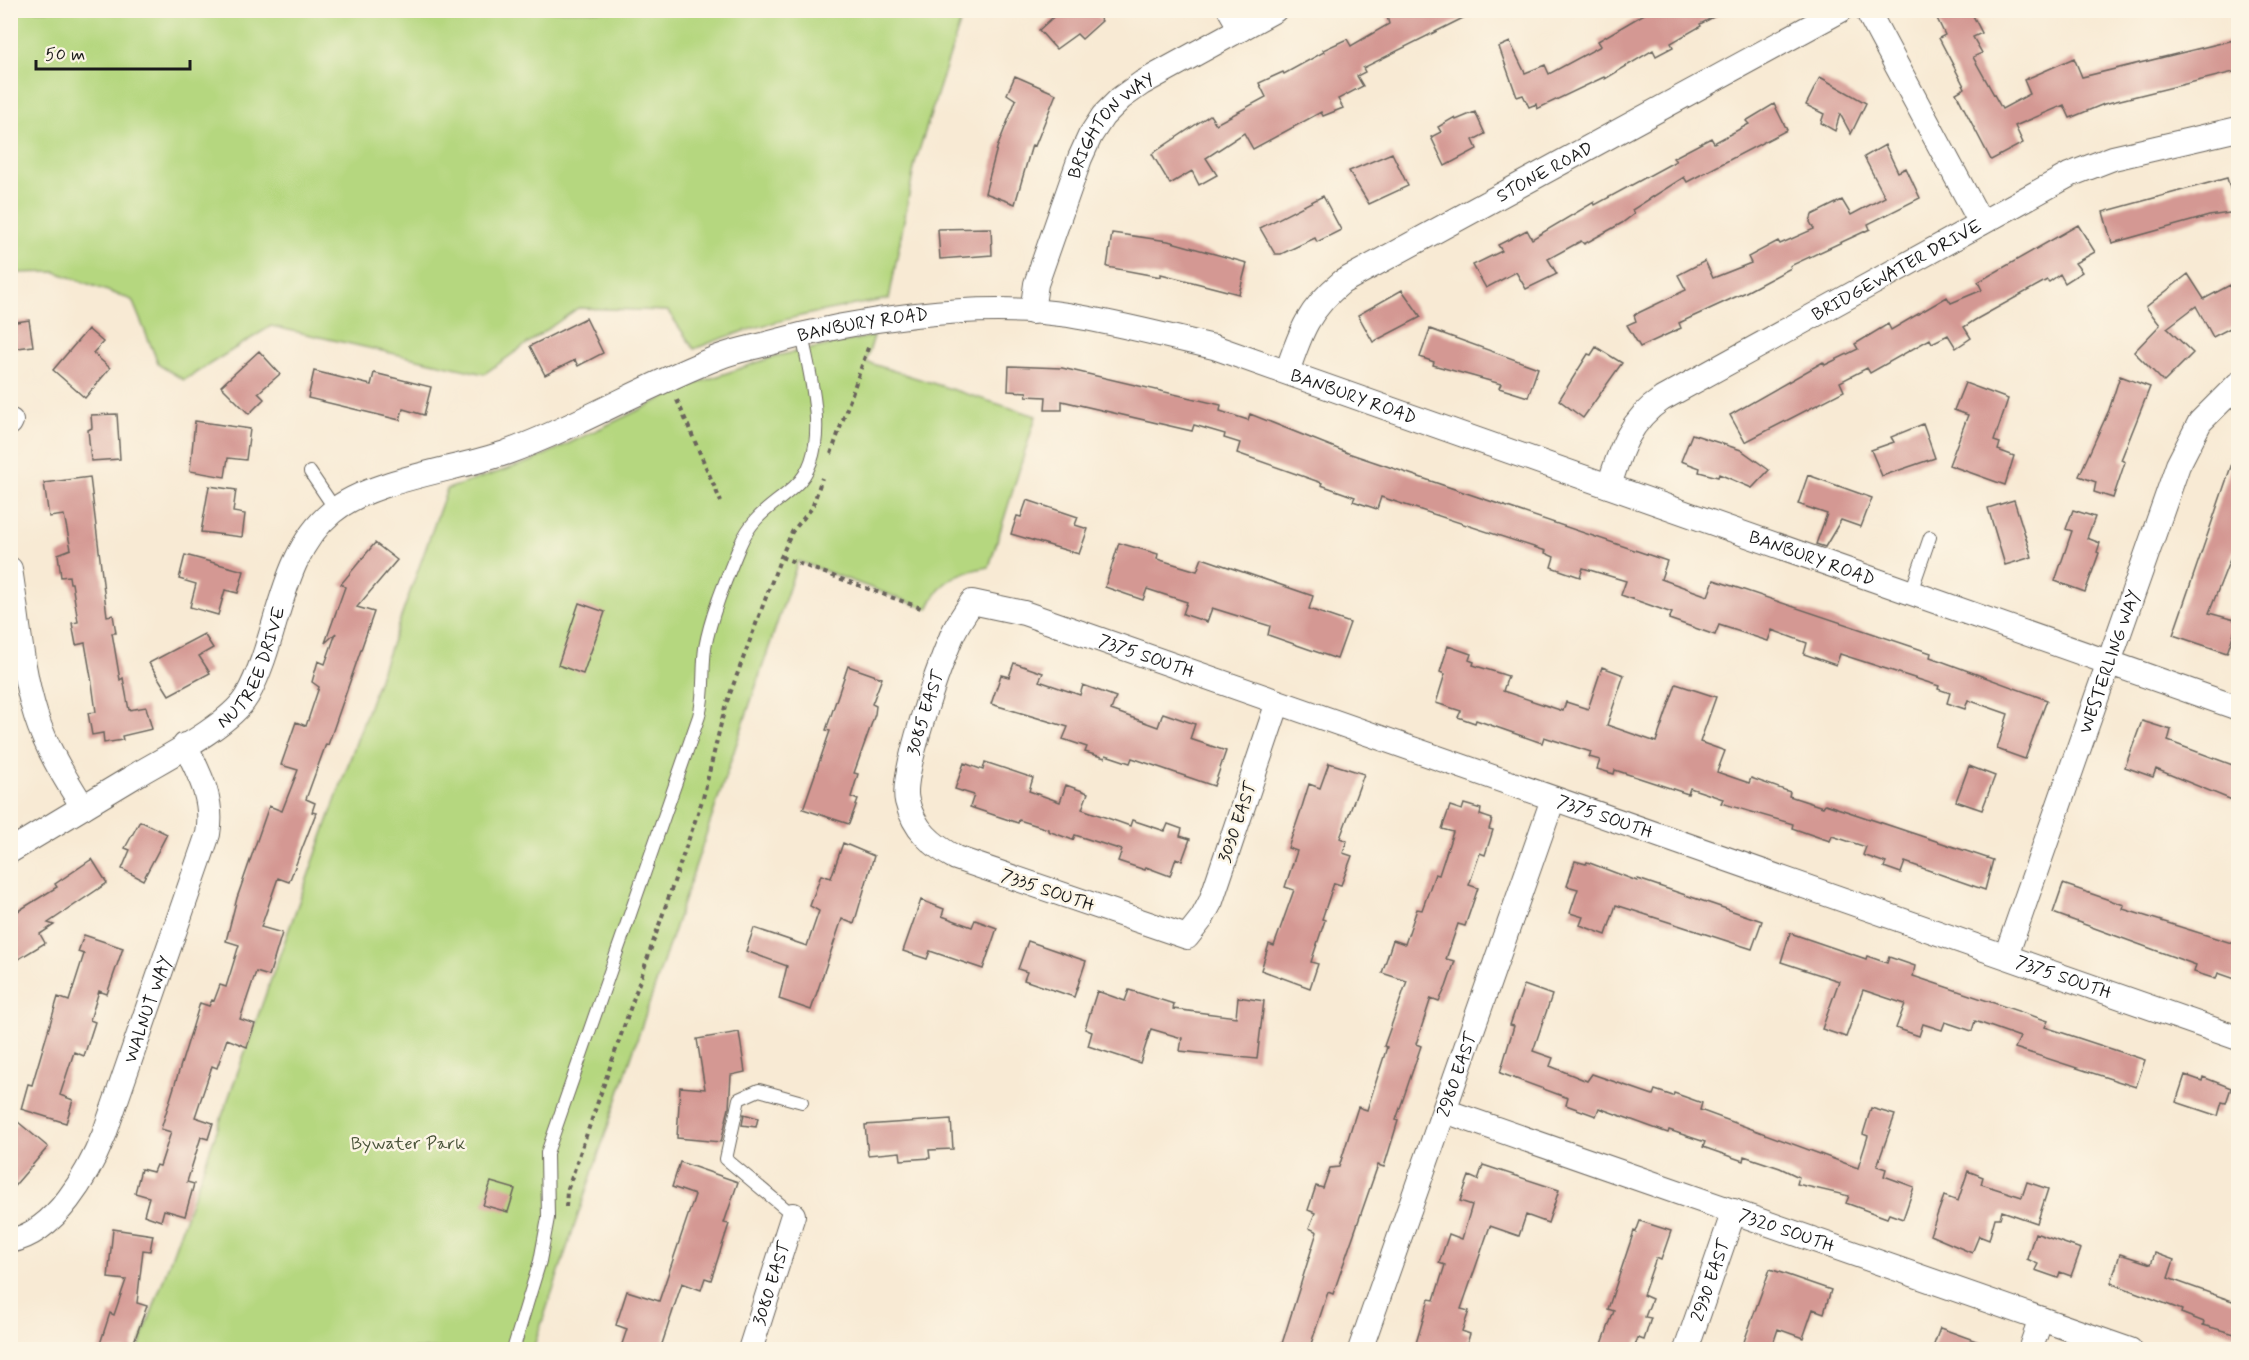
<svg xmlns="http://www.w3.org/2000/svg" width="2249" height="1360" font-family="Mynerve,sans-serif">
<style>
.green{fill:#b5d77f;stroke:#687a4e;stroke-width:1.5}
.building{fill:#d49893}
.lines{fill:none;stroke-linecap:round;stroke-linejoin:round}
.lane-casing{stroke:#69645c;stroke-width:14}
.street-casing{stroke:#69645c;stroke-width:26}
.path{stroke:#69645c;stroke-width:4;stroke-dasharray:4.5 4.5;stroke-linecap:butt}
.lane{stroke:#fff;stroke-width:12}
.street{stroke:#fff;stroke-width:24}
.labels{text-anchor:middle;stroke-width:5;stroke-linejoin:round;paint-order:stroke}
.street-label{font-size:18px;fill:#1c1c1c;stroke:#fcf5e5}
.park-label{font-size:18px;fill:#4a543a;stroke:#fcf5e5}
</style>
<rect width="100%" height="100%" fill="#fcf5e5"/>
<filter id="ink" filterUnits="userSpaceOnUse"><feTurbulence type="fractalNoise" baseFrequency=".0167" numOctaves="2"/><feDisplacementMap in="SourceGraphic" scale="12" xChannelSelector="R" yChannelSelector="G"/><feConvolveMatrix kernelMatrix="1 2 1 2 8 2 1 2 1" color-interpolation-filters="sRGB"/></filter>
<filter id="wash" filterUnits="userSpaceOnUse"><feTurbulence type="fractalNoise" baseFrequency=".008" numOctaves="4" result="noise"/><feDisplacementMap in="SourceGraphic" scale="24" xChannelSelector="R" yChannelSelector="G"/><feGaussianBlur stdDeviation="1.35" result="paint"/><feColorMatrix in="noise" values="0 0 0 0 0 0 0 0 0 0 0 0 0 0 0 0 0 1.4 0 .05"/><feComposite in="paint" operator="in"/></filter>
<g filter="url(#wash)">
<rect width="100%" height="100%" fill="#f8ead4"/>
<path class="green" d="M10,11l1,-1 953,1 -49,152 -26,136c-66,11 -132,24 -195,50l-26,-38 -90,-3 -94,66 -213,-48 -87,54 -25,-15 -27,-65 -76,-28 -45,1z
M874,336l-8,26 170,54 -47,151c-32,5 -48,12 -61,42l-130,-48 -265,788 -395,1 309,-861 85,-28 157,-75 87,-30z"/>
<g id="blocks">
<path class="building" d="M1061,10h32l9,11 -20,18 -5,-5 -21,15 -17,-19z
M1396,10h83l-116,58 2,4 -8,4 6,10 -25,13 5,9 -20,8 -2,-4 -68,37 -9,-16 -38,25 11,17 -18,10 -7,-14 -22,13 -18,-30 58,-39 6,9 50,-27 -7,-14 24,-11 1,2 40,-22 -1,-2 24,-11 4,7 38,-22 -2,-8z
M1651,10h76l-27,14 1,2 -30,17 2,4 -17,9 -3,-6 -48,29 -1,-2 -67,32 -1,-5 -7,3 -6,-12 -6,2 -18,-50 11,-5 15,31 20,-8 4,9 52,-28 -3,-5z
M1933,10h37l12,23 -9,4 9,16 -9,4 29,52 28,-15 -6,-14 50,-22 8,19 156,-38v32l-134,33 -34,14 -6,-13 -49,21 8,17 -32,17 -35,-67 9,-5 -26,-50 6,-3z
M1015,76l41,18 -21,52 -3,-1 -17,59 -30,-11 12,-45 19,-48 -9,-6z
M1820,77l46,26 -15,31 -11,-20 -5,17 -14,-8 3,-9 -18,-9z
M1774,104l13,26 -100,52 -3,-5 -52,33 2,4 -12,9 -38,21 -3,-3 -33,18 9,15 -31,15 -10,-17 -30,16 -13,-23 29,-14 -4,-6 29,-15 5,9 62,-37 1,3 81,-44 -3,-3 38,-20 3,5 35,-19 -3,-3z
M1475,112l10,22 -12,6 4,9 -32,17 -14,-29 10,-5 -3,-5 17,-10 1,3z
M1885,145l13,27 8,-4 14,30 -52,26 2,5 -80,37 1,2 -47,25 -65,30 2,5 -41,19 -13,-22 9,-4 -2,-6 52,-25 -8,-15 27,-14 8,17 38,-15 -3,-6 30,-16 2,3 34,-15 -4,-7 2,-7 30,-15 9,15 34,-18 -21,-40z
M1392,153l16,33 -39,18 -20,-33z
M2227,178l10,34 -28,4 -97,27 -9,-31z
M1323,196l18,34 -24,12 -2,-4 -34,16h-6l-15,-26z
M2078,225l17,27 -20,11 7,9 -17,11 -5,-9 -11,8 -2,-2 -72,40 -11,7 7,11 -15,10 -8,-13 -16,8 -2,-4 -60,34 -3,-5 -27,14 4,9 -99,51 -15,-27 93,-53 2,3 33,-16 -3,-5 33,-20 3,6 56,-33 4,6 31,-13 -4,-8z
M991,228l1,27 -52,4 -2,-30z
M1112,233l56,8 79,22 -8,31 -78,-20v3l-54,-10z
M2188,274l16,25 26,-14 8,18v21l-25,13 -17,-31 -29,22 26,25 -29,29 -30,-30 26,-27 -14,-18z
M1402,290l19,27 -48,25 -15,-27z
M586,318l17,35 -25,13 -3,-6 -30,15 -15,-29z
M29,320l4,26 -23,3v-26z
M88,329l15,13 -10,11 17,15 -25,30 -32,-28z
M1430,329l108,39 -10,29 -29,-9 2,-4 -68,-19 1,-3 -14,-5z
M1596,347l26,16 -39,55 -24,-18 29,-46 3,1z
M259,351l21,23 -22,19 6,6 -15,15 -28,-28z
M1009,366l53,2 159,37 -1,6 28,9 2,-6 98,39 319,108 -6,18 47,17 6,-16 217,73 -1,4 117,43 -22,59 -28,-10 11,-35 -40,-14 -3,9 -18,-6 3,-10 -12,-4 1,-3 -99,-32 -4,11 -32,-11 3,-11 -35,-13 -4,11 -49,-16 -4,10 -46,-16 3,-6 -51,-18 5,-14 -43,-13 -3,9 -29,-10 3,-10 -9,-4 1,-2 -165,-54 -4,12 -24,-8 2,-4 -34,-12 1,-2 -85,-30 3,-10 -16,-5 1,-4 -31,-9 -2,6 -130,-30v9h-17l1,-13 -20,-1 1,-4 -19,-1z
M314,371l57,14 3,-12 57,14 -7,28 -21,-6 -3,11 -92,-22z
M2120,376l30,11 -29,73 4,2 -12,36 -19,-6 2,-10 -17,-6 30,-66z
M1965,383l43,16 -14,42 6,2 -2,7 16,6 -9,29 -56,-20 19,-50 -14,-5z
M117,414l3,45 -29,2 -3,-31 4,-2 -1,-13z
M195,421l55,8 -4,31 -18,-2 -3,19 -35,-6z
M1923,424l12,34 -53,18 -11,-26 23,-8 -3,-5z
M1692,434l49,16 28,20 -17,18 -33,-14 -1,3 -19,-5 1,-4 -19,-7z
M2237,449l1,90 -29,74 29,8 -11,32 -54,-18z
M1808,475l64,23 -11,29 -20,-7 -16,27 -9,-3 11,-30 -29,-10z
M90,477l17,139 6,-1 3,18h-4l8,47 3,-2 6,32 17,-3 6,22 -30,7 1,4 -19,3 -1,-10 -11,2 -4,-22 8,-1 -4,-29 -7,-40 -9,2 -4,-22 6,-1 -6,-39h-2l-1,-7 -8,1 -3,-23 13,-5 -7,-34 -15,2 -5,-34z
M209,486l27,4 -3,22 12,2 -3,23 -41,-5z
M1027,500l51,17 -3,8 13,4 -9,25 -68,-20 6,-18 4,1z
M2014,500l18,57 -27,8 -17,-57z
M2073,510l22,7 -8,21 13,5 -3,9 2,1 -14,39 -30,-11 17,-50 -6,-2z
M375,543l22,17 -40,47 17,5 -46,133 -2,-1 -20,55 9,4 -3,9 4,1 -27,69 -11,-4 -17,49 21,6 -13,43 -13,-4 -16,47 15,5 -8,23 -20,-8 -10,29 -5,-2 -17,51 18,6 -5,16 -7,-2 -14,45 7,2 -9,32 -21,-6 -3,11 -17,-6 5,-18 -14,-4 6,-24 12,3 3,-7 4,1 11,-34 -10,-3 39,-126 9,3 3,-6 2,1 6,-16 6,2 13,-42 -13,-4 11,-43 32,-92 13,5 16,-41 -17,-5 15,-43 10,4 13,-39 -7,-5 6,-21 7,3 11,-31 -11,10 20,-56 -4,-3z
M1119,543l39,11 -1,5 40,12 5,-13 111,38 -4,13 41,14 -13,36 -69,-24 2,-9 -58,-18 -5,14 -24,-8 4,-12 -40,-13 -4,11 -38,-13z
M185,555l59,16 -6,22 -13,-3 -7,25 -28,-8 6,-23 -17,-5z
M579,603l26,9 -22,62 -25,-9z
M204,634l9,14 -14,8 11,17 -41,22 -20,-32z
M1448,646l23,8 -2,6 5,2 -1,3 35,11 -5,15 60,20 3,-9 22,7 14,-42 22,8 -17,50 49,17 20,-58 40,13 -16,45 25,9 -8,21 32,11 2,-5 39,14 -1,4 34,11 2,-3 168,56 -8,30 -80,-28 -4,11 -17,-6 2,-4 -23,-8 3,-8 -34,-11 -2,5 -15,-5 -23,-8 1,-4 -72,-21 2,-4 -33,-11 -2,6 -73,-24 -1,4 -17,-5 3,-9 -11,-3 2,-5 -47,-15 -2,6 -66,-23 -1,3 -17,-6 3,-6 -25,-8 9,-29 -5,-2z
M1014,663l29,10 -4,8 41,14 3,-10 33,12 -5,13 47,17 5,-14 32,11 -5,15 36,12 -12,35 -82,-28 -2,5 -24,-8 -1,3 -20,-6 2,-5 -24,-8 5,-12 -77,-23 10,-29 8,2z
M848,666l34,12 -10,26 4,2 -1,8 -21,59 4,1 -7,23 7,3 -9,24 -46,-15 27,-78 -4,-1z
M2142,721l29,9 -3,11 70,26v14l-6,19 -76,-31 -3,8 -28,-10z
M985,762l48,16 -4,13 31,11 6,-17 22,8 -6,16 48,17 2,-6 33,11 3,-7 14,5 -2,7 10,3 -8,22 -6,-3 -6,18 -24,-9 -1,3 -27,-9 4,-11 -47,-15 -2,5 -25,-9v-2l-29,-9 -1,3 -48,-16 4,-12 -19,-6 9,-26 19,7z
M1329,763l35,11 -24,64 7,3 -4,12 9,3 -11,29 -7,-2 -12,36 3,1 -14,42 7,2 -8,24 -49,-18 8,-26 5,2 20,-56 -9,-3 12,-36 -9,-3 13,-38 8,-26 11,4z
M1969,766l26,10 -13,34 -26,-9z
M1464,804l17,5 -1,6 12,4 -3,10 4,1 -8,25 -5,-2 -11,32 9,3 -13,38 -7,-2 -12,35 9,2 -9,26 -7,14 -8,-3 -15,46 5,2 -25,74 2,1 -14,46 -6,-2 -45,129 -5,-2 -19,58h-29l37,-118 -8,-4 6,-15 -7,-3 8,-24 7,2 7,-20 9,-1 19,-60 9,3 20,-63 -3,-1 23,-65 -25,-8 11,-33 12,4 12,-35 5,1 13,-36 4,1 14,-43 -11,-3 8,-23 12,4z
M140,821l27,13 -24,46 -21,-11 8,-19 -5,-2z
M843,843l31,13 -20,68 -12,-5 -31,91 -32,-11 8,-33 -41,-15 8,-23 53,18 12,-35 -9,-5 11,-31 10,3z
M92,859l15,24 -59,40 6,2 -14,9 5,9 -28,17 -7,-10v-34l47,-29 -2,-3z
M1575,861l11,3 1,-2 50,19 1,-2 124,42 -10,28 -136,-44 -10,30 -26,-10 3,-8 -13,-4 8,-24 -11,-3z
M2063,884l61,21 -1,4 115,36v35l-20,-7 -2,6 -22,-7 2,-7 -143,-52z
M921,900l23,9 -2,7 30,11 3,-7 22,8 -14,41 -53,-18 -3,8 -24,-8z
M1790,933l76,26 1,-3 20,7 2,-6 26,9 -2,10 135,45 -3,6 100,33 -9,27 -121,-39 5,-11 -45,-16 -3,10 -27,-9 -3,8 -19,-6 -4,12 -23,-8 9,-24 -42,-14 -17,47 -24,-8 17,-48 -58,-19z
M84,935l39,13 -16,46 -8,-3 -9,29 5,2 -11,34 -10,-4 -14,43 13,5 -7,23 -45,-14 7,-25 4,1 26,-88 11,4 15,-47 -6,-2z
M1028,941l58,20 -12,36 -50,-17 3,-8 -9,-3z
M1524,985l28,10 -19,56 20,7 -3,8 37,15 5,-7 61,21 2,-5 18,6 1,-3 28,10 -2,7 158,58 10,-32 -5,-2 8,-26 24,7 -18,51 9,3 -2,7 30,11 -11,32 -14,-5 -2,4 -41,-15 3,-7 -52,-12 2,-7 -19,-9 -36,-12 -1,5 -40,-14 2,-5 -36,-12 -1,3 -69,-25 -3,8 -30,-11 2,-7 -68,-25 14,-47 -4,-1z
M1129,990l45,14 -1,5 63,8 2,-20 26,4 -7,58 -77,-8 2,-13 -31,-9 -11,34 -52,-17 4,-14 -7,-3 12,-38 28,10z
M739,1032l6,40 -14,3 -2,33 -8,34 -44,-4 3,-51 25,2 -8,-50z
M2185,1075l17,6 1,-4 28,11 -5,15 -4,-1 -4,14 -42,-14z
M744,1114l14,4 -2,9 -14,-2z
M951,1119l2,30 -24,1 1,8 -29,2 -1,-8 -32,3 -3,-30z
M18,1122l30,25 -38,44v-59z
M680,1162l58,20 -14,41 5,1 -18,56 -6,-2 -4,12 -19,-7 -22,67h-40l7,-21 -11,-4 11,-34 32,10 36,-106 -23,-8z
M1483,1165l76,25 -11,33 -22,-8 -7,21 -29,-10 -29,83 8,2 -7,20 8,3 -5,16h-51l15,-51 5,1 11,-35 -6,-2 10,-29 13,5 10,-34 -12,-4 9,-25 9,4z
M1968,1171l15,6 -2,7 41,13 5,-15 21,7 -11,34 -35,-12 -2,7h-5l-6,22 -10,-4 -7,17 -42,-18 14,-39 14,5z
M491,1182l24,7 -7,23 -25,-7z
M1640,1221l31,10 -10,29 -5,-2 -13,37 9,4 -7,18 6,1 -7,22 -6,-2 -5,12h-15l-16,-6 12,-33 -6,-2 26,-78 2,1z
M113,1229l40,6 -3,16 -7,-1 -6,53 10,3 -16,44h-33l12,-37 4,2 12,-35 -18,-2z
M2035,1233l46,16 -10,27 -11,-4 -2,6 -23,-8 3,-6 -11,-5z
M2155,1253l19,7 -6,18 70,25v32l-35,-10 1,-3 -23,-9 1,-3 -71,-27 9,-29 31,10z
M1770,1269l61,21 -7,23 -11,-4 -10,29 -25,-9 -7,21h-30z
M1940,1328l53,19v3h-61z"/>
</g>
</g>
<g filter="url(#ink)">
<use href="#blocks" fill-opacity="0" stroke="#69645c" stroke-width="1.5"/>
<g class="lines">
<defs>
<path id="lane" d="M310,472l25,37
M1911,592l19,-55
M793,1215l-67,-56 13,-60 20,-9 43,12
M513,1350l27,-89 8,-43 -1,-65 152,-437c6,-22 3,-45 6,-68 6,-34 22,-71 35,-103 14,-32 33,-38 55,-59 38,-34 15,-108 7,-152"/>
<g id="street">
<path d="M1230,10l11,19"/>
<path d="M1867,10l114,213"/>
<path id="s1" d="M1032,312l4,-28 44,-126 10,-22 13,-20 18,-18 21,-15 133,-73"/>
<path id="s2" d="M1287,372c14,-41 21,-62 55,-90l499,-272"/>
<path d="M10,423l1,-2"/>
<path id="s3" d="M1609,486c11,-36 21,-66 53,-87l407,-224 44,-17 125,-29"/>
<path d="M10,569c8,49 11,100 26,147 10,32 29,62 47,91"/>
<path id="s4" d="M1278,702l-67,199 -9,17 -15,19 -231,-79c-24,-13 -42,-28 -49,-57 -7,-26 32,-134 44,-163 5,-13 14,-25 21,-36l52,11 1214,425"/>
<path id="s5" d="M10,851c43,-26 85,-51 128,-77 29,-17 93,-50 109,-78 33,-59 31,-139 85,-184 38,-32 123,-42 173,-59 74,-27 141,-68 214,-96 15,-6 32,-9 47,-13 89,-25 211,-43 302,-29 49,8 98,21 146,32l1024,361"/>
<path id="s6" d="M2006,956l172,-491 22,-43 38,-38"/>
<path id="s7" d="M1445,1111l685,239"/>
<path id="s8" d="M10,1241c46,-9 78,-67 94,-106l104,-301c6,-34 -8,-59 -23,-89"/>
<path id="s9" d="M750,1350l43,-135"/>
<path id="s10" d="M1360,1350l193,-551"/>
<path id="s11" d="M1686,1350l48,-139"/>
<path d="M2030,1350l11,-31"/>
</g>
</defs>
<use href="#lane" class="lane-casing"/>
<use href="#street" class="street-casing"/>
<path class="path" d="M677,400l44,102
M831,454l38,-109
M781,557l140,51
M566,1207l1,-16 136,-393 22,-91 56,-150 11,-25 20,-24 10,-30"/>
<use href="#lane" class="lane"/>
<use href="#street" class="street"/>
</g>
</g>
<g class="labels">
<g class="street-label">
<text dy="6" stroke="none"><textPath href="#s1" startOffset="207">BRIGHTON WAY</textPath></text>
<text dy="6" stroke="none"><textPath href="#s2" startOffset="338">STONE ROAD</textPath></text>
<text dy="6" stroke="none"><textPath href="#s3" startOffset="372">BRIDGEWATER DRIVE</textPath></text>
<text dy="6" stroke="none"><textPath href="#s5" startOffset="1056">BANBURY ROAD</textPath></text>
<text dy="6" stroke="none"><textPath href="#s5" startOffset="1560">BANBURY ROAD</textPath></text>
<text dy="6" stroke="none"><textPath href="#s5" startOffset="2046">BANBURY ROAD</textPath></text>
<text dy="6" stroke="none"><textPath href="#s4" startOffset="970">7375 SOUTH</textPath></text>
<text dy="6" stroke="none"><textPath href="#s6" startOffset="312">WESTERLING WAY</textPath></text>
<text dy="6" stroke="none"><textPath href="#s5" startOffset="312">NUTREE DRIVE</textPath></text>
<text dy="6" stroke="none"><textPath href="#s4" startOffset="666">3085 EAST</textPath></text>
<text dy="6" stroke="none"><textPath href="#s4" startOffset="1456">7375 SOUTH</textPath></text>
<text transform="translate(1237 822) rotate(-71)" y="6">3030 EAST</text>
<text transform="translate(1048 890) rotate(19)" y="6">7335 SOUTH</text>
<text dy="6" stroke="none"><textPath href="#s4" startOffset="1942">7375 SOUTH</textPath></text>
<text dy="6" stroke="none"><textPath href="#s8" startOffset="280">WALNUT WAY</textPath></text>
<text dy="6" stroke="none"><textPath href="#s10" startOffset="292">2980 EAST</textPath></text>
<text dy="6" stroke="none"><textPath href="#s7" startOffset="362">7320 SOUTH</textPath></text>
<text dy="6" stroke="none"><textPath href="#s11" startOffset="74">2930 EAST</textPath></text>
<text dy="6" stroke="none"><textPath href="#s9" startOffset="70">3080 EAST</textPath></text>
</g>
<g class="park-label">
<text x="408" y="1149">Bywater Park</text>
</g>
</g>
<rect width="2249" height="1360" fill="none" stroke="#fcf5e5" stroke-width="36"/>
<path d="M36 60v9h154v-9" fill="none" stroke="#1c1c1c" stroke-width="3"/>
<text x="45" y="60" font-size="18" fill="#1c1c1c" stroke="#fcf5e5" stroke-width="4.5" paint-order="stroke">50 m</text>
</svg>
